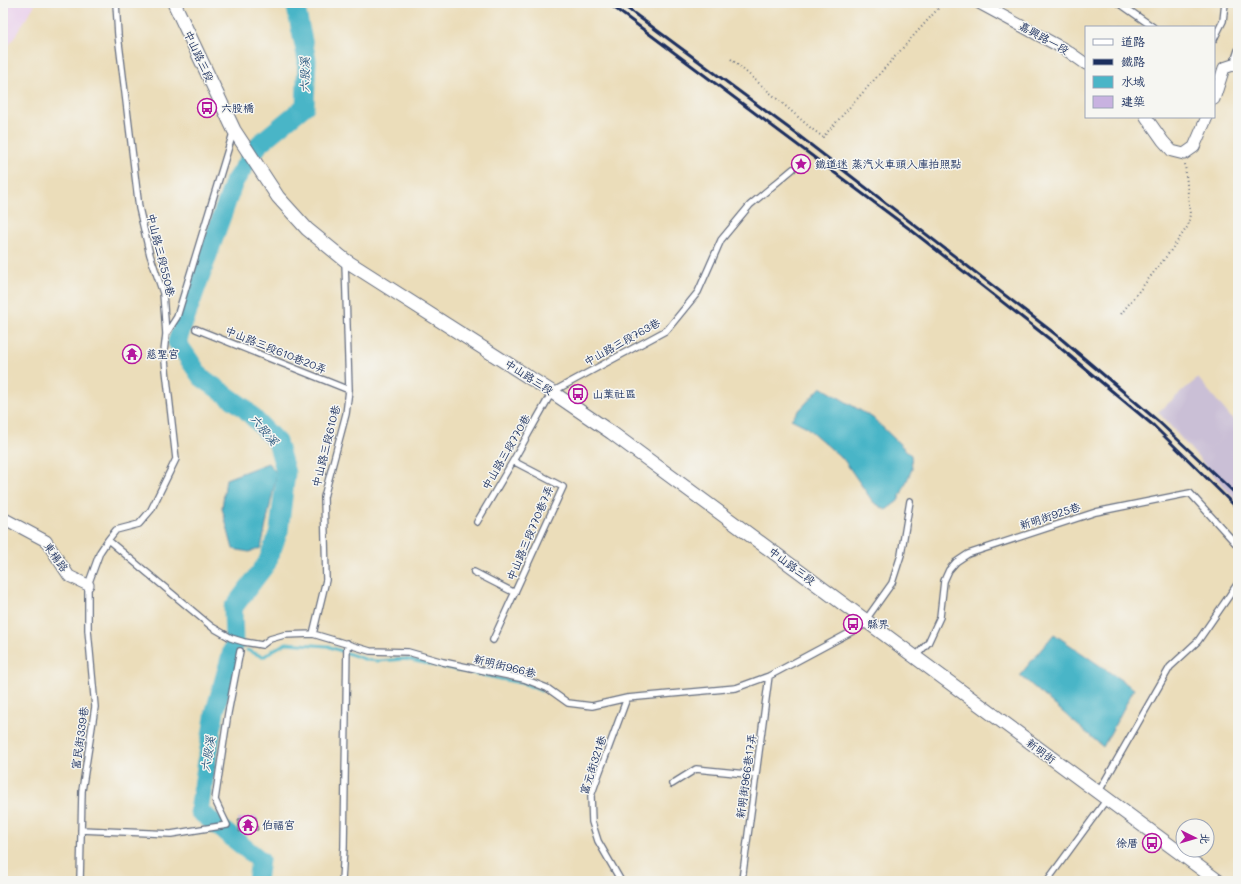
<svg xmlns="http://www.w3.org/2000/svg" width="1241" height="884" font-family="Mali,'LXGW WenKai TC',sans-serif">
<style>
.built{fill:#ead1ec}
.industrial{fill:#cabfd6}
.water{fill:#4ab5c7;stroke:#327292}
.lines{fill:none;stroke-linecap:round;stroke-linejoin:round}
.stream{stroke:#4ab5c7;stroke-width:3}
.river{stroke:#4ab5c7;stroke-width:19}
.building{fill:#c8b2e0}
.service-casing{stroke:#646c7e;stroke-width:8}
.minor-casing{stroke:#646c7e;stroke-width:13}
.tertiary-casing{stroke:#646c7e;stroke-width:15}
.path{stroke:#646c7e;stroke-width:2;stroke-dasharray:1 3;stroke-linecap:butt}
.service{stroke:#fff;stroke-width:5.5}
.minor{stroke:#fff;stroke-width:11}
.tertiary{stroke:#fff;stroke-width:13}
.rail{stroke:#1b2f5e;stroke-width:3}
.labels{text-anchor:middle;stroke-width:3;stroke-linejoin:round;paint-order:stroke}
.street-label{font-size:11px;fill:#1b2f5e;stroke:#f6f6f2}
.poi-label{font-size:11px;fill:#1b2f5e;stroke:#f6f6f2;text-anchor:start}
.water-label{font-size:12px;font-style:italic;fill:#29577e;stroke:#f6f6f2}
</style>
<rect width="100%" height="100%" fill="#f6f6f2"/>
<filter id="ink" filterUnits="userSpaceOnUse"><feTurbulence type="fractalNoise" baseFrequency=".025" numOctaves="2"/><feDisplacementMap in="SourceGraphic" scale="8" xChannelSelector="R" yChannelSelector="G"/><feConvolveMatrix kernelMatrix="1 2 1 2 8 2 1 2 1" color-interpolation-filters="sRGB"/></filter>
<filter id="wash" filterUnits="userSpaceOnUse"><feTurbulence type="fractalNoise" baseFrequency=".012" numOctaves="4" result="noise"/><feDisplacementMap in="SourceGraphic" scale="16" xChannelSelector="R" yChannelSelector="G"/><feGaussianBlur stdDeviation="0.9" result="paint"/><feColorMatrix in="noise" values="0 0 0 0 0 0 0 0 0 0 0 0 0 0 0 0 0 1.4 0 .05"/><feComposite in="paint" operator="in"/></filter>
<g filter="url(#wash)">
<rect width="100%" height="100%" fill="#ebddba"/>
<path class="built" d="M3,3h33l-33,52z"/>
<path class="industrial" d="M1198,378l40,48v77l-80,-91z"/>
<path class="water" d="M821,387l52,31 38,37 1,14 -14,32 -12,9 -13,-8 -29,-42 -39,-34 -14,-7z
M268,463l9,10 -16,75 -12,4 -16,-3 -11,-41 4,-29z
M1054,634l80,55 -31,58 -83,-72z"/>
<g class="lines">
<path class="stream" d="M234,644l4,1
M247,650l14,6h4l5,-4 16,-9 41,3 40,14 11,1 27,-2 120,25 16,7"/>
<path class="river" d="M257,881l3,-21 -61,-49 16,-100 19,-67 -1,-36 34,-45 12,-32 7,-58 -9,-31 -34,-35 -42,-30 -24,-35 57,-160 26,-39 45,-37 2,-46 -12,-57"/>
</g>
<g id="blocks">
<path class="building" d="M256,817l2,13 -19,2 -1,-13z"/>
</g>
</g>
<g filter="url(#ink)">
<use href="#blocks" fill-opacity="0" stroke="#646c7e" stroke-width="1"/>
<g class="lines">
<defs>
<path id="service" d="M1119,3l34,24
M1214,39l9,-18 2,-18
M1233,65l5,-15
M196,329l153,61
M166,334l11,-17 56,-184
M477,522l36,-61 39,-69 115,-62 31,-38 23,-52 29,-35 43,-36
M108,540l104,87 19,11 13,4 18,3 8,-6 14,-4 29,-1 57,17 38,1 35,10 81,17 23,9 21,15 24,3 35,-8 109,-10 33,-12 99,-53
M474,572l41,21
M865,621l27,-38 9,-28 9,-54
M313,634l13,-54 -2,-83 22,-83 3,-24 -4,-128
M493,640l70,-153 -50,-26
M915,657l13,-14 12,-26 4,-36 5,-11 7,-8 12,-8 128,-42 94,-19 48,53
M672,784l24,-15 60,6
M1098,793l72,-126 28,-26 40,-58
M81,830l90,4 56,-9 -12,-25 13,-87 12,-62
M742,880l27,-204
M80,881l2,-90 13,-84 -7,-77v-45l12,-33 8,-12 8,-10 23,-6 12,-14 25,-51 -12,-107 2,-18 -3,-41 -13,-38 -11,-47 -21,-173 -2,-32
M342,881l2,-34 3,-204
M621,881l-23,-40 -6,-19 -1,-26 6,-17 30,-81
M1047,881l60,-82"/>
<path id="minor" d="M979,3l87,47 20,14
M1214,99l10,-31 9,-3 5,1
M1146,117l17,24 9,10 12,3 10,-7 13,-30
M3,518l43,23 23,35 19,9"/>
<path id="tertiary" d="M174,3l60,127 44,67 29,32 38,31 207,132 60,41 606,448"/>
</defs>
<use href="#service" class="service-casing"/>
<use href="#minor" class="minor-casing"/>
<use href="#tertiary" class="tertiary-casing"/>
<path class="path" d="M731,59l81,70 11,8 120,-134
M1121,314l48,-61 19,-27 2,-12 -5,-50"/>
<use href="#service" class="service"/>
<use href="#minor" class="minor"/>
<use href="#tertiary" class="tertiary"/>
<path class="rail" d="M608,3l303,227 141,111 102,85 84,83
M620,3l174,129 265,205 100,85 79,74"/>
</g>
</g>
<defs>
<symbol id="bus-ring" viewBox="-11 -11 22 22"><circle r="9.5" fill="#f6f6f2" stroke="#b5179e" stroke-width="1.5"/><path d="M-5-6H5V4H4V6H2V4H-2V6H-4V4H-5ZM-3.5-4V0h7V-4ZM-3.5 1.2v1.5H-2V1.2ZM2 1.2v1.5H3.5V1.2Z" fill="#b5179e"/></symbol>
<symbol id="sight-ring" viewBox="-11 -11 22 22"><circle r="9.5" fill="#f6f6f2" stroke="#b5179e" stroke-width="1.5"/><path d="M0-6L1.8-2.2L6-1.7L2.9 1.2L3.7 5.4L0 3.3L-3.7 5.4L-2.9 1.2L-6-1.7L-1.8-2.2Z" fill="#b5179e"/></symbol>
<symbol id="temple-ring" viewBox="-11 -11 22 22"><circle r="9.5" fill="#f6f6f2" stroke="#b5179e" stroke-width="1.5"/><path d="M0-6L5-2H3V0L6.5 2.5H4V6H1.5V3h-3V6H-4V2.5H-6.5L-3 0V-2H-5Z" fill="#b5179e"/></symbol>
</defs>
<g fill-rule="evenodd">
<use href="#bus-ring" x="196" y="97" width="22" height="22"/>
<use href="#sight-ring" x="790" y="153" width="22" height="22"/>
<use href="#temple-ring" x="121" y="343" width="22" height="22"/>
<use href="#bus-ring" x="567" y="383" width="22" height="22"/>
<use href="#bus-ring" x="842" y="613" width="22" height="22"/>
<use href="#temple-ring" x="237" y="814" width="22" height="22"/>
<use href="#bus-ring" x="1141" y="832" width="22" height="22"/>
</g>
<g class="labels">
<g class="street-label">
<text transform="translate(1044 38) rotate(29)" y="4">嘉興路一段</text>
<text transform="translate(199 56) rotate(65)" y="4">中山路三段</text>
<text transform="translate(161 255) rotate(76)" y="4">中山路三段550巷</text>
<text transform="translate(622 342) rotate(-29)" y="4">中山路三段763巷</text>
<text transform="translate(276 350) rotate(22)" y="4">中山路三段610巷20弄</text>
<text transform="translate(529 377) rotate(33)" y="4">中山路三段</text>
<text transform="translate(326 446) rotate(-76)" y="4">中山路三段610巷</text>
<text transform="translate(506 452) rotate(-60)" y="4">中山路三段770巷</text>
<text transform="translate(1050 516) rotate(-18)" y="4">新明街925巷</text>
<text transform="translate(530 533) rotate(-67)" y="4">中山路三段770巷7弄</text>
<text transform="translate(56 557) rotate(55)" y="4">東楊路</text>
<text transform="translate(792 566) rotate(37)" y="4">中山路三段</text>
<text transform="translate(505 666) rotate(14)" y="4">新明街966巷</text>
<text transform="translate(80 738) rotate(-82)" y="4">富民街339巷</text>
<text transform="translate(1041 751) rotate(37)" y="4">新明街</text>
<text transform="translate(593 765) rotate(-72)" y="4">富元街321巷</text>
<text transform="translate(746 776) rotate(-82)" y="4">新明街966巷17弄</text>
</g>
<g class="poi-label">
<text x="221" y="112">六股橋</text>
<text x="815" y="168">鐵道迷 蒸汽火車頭入庫拍照點</text>
<text x="146" y="358">慈聖宮</text>
<text x="592" y="398">山葉社區</text>
<text x="867" y="628">縣界</text>
<text x="262" y="829">伯福宮</text>
<text x="1138" y="847" text-anchor="end">徐厝</text>
</g>
<g class="water-label">
<text transform="translate(305 75) rotate(-90)" y="4">六股溪</text>
<text transform="translate(264 430) rotate(50)" y="4">六股溪</text>
<text transform="translate(208 754) rotate(-81)" y="4">六股溪</text>
</g>
</g>
<rect width="1241" height="884" fill="none" stroke="#f6f6f2" stroke-width="16"/>
<rect x="1085" y="26" width="130" height="92" fill="#f6f6f2" stroke="#9ea6b7"/>
<rect x="1093" y="39" width="20" height="6" fill="#ffffff" stroke="#9ea6b7"/>
<text x="1121" y="46" font-size="12" fill="#1b2f5e">道路</text>
<rect x="1093" y="59" width="20" height="6" fill="#1b2f5e" stroke="#9ea6b7"/>
<text x="1121" y="66" font-size="12" fill="#1b2f5e">鐵路</text>
<rect x="1093" y="76" width="20" height="12" fill="#4ab5c7" stroke="#9ea6b7"/>
<text x="1121" y="86" font-size="12" fill="#1b2f5e">水域</text>
<rect x="1093" y="96" width="20" height="12" fill="#c8b2e0" stroke="#9ea6b7"/>
<text x="1121" y="106" font-size="12" fill="#1b2f5e">建築</text>
<g transform="translate(1195 838) rotate(95)"><circle r="19" fill="#f6f6f2" stroke="#9ea6b7"/>
<path d="M0-3L7 15L0 10L-7 15Z" fill="#b5179e"/>
<text y="-6" font-size="11" font-weight="bold" text-anchor="middle" fill="#1b2f5e">北</text>
</g>
</svg>
